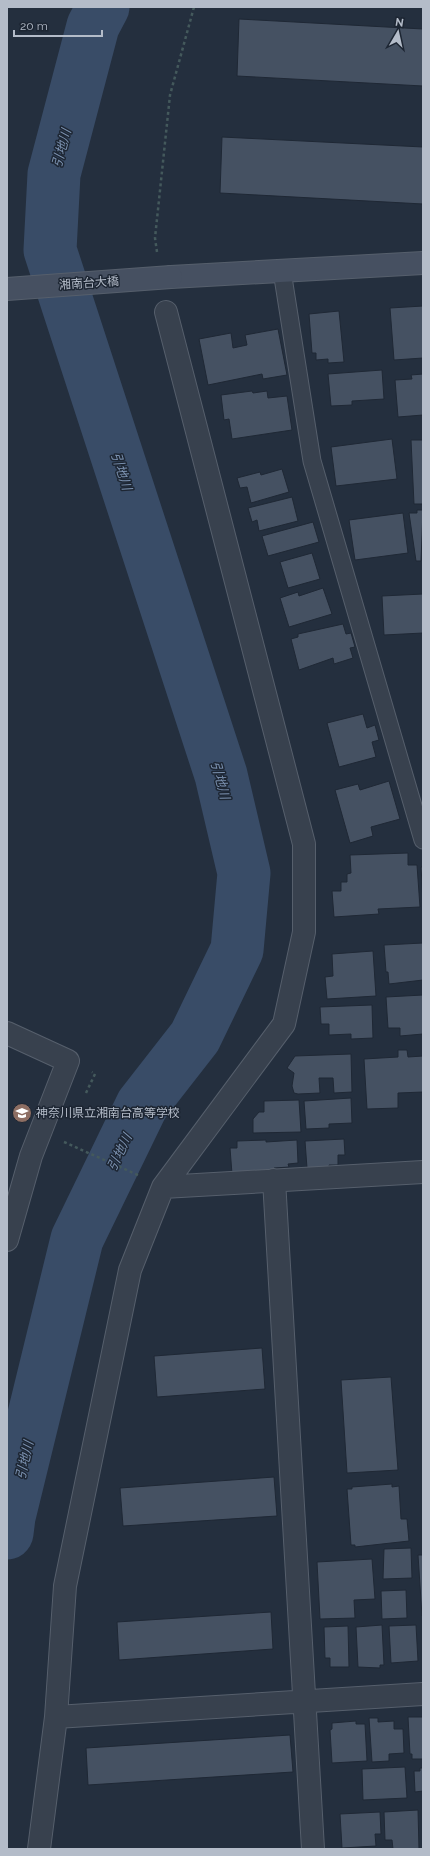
<svg xmlns="http://www.w3.org/2000/svg" width="430" height="1856" font-family="Raleway,'Noto Sans JP',sans-serif">
<style>
.lines{fill:none;stroke-linecap:round;stroke-linejoin:round}
.river{stroke:#394c67;stroke-width:53}
.building{fill:#455162;stroke:#1f2835}
.lane-casing{stroke:#565f6c;stroke-width:19}
.street-casing{stroke:#565f6c;stroke-width:24}
.secondary-casing{stroke:#565f6c;stroke-width:24}
.path{stroke:#44595c;stroke-width:2.5;stroke-dasharray:3 3;stroke-linecap:butt}
.lane{stroke:#38414e;stroke-width:17}
.street{stroke:#38414e;stroke-width:22}
.secondary{stroke:#465061;stroke-width:22}
.secondary-bridge-casing{stroke:#565f6c;stroke-width:24;stroke-linecap:butt}
.secondary-bridge{stroke:#465061;stroke-width:22}
.labels{text-anchor:middle;stroke-width:3;stroke-linejoin:round;paint-order:stroke}
.street-label{font-size:12px;fill:#b4bcc9;stroke:#1d2633}
.poi-label{font-size:12px;fill:#b4bcc9;stroke:#1d2633;text-anchor:start}
.water-label{font-size:13px;font-style:italic;fill:#7c92b1;stroke:#1d2633}
</style>
<rect width="100%" height="100%" fill="#242f3e"/>
<g class="lines">
<path class="river" d="M7,1533l2,-16 68,-278 65,-134 53,-68 42,-87 7,-77 -23,-98 -171,-525 4,-76 39,-148 10,-19"/>
</g>
<path class="building" d="M239,19l184,10v57l-186,-10z
M222,137l201,10v57l-203,-11z
M423,306v52l-29,2 -4,-52z
M339,311l5,51 -16,1v-4l-12,1v-7h-4l-3,-39z
M278,329l9,46 -24,4 -1,-5 -54,11 -9,-46 32,-6 2,15 14,-3 -2,-10z
M382,370l2,29 -32,2v4l-21,1 -3,-32z
M423,374v41l-25,2 -3,-37 17,-1 -1,-4z
M252,391l1,2 14,-2 1,7 19,-2 5,34 -60,9 -3,-20 -5,1 -3,-25z
M392,439l5,40 -61,7 -5,-39z
M411,440h12v64h-9z
M282,469l7,23 -38,11 -4,-16 -7,1 -3,-10 23,-6 1,3z
M292,497l6,24 -39,10 -2,-11 -5,2 -4,-14z
M417,510h6l-2,51h-5l-7,-48h8z
M403,513l5,40 -53,7 -6,-40z
M313,522l6,20 -51,14 -6,-20z
M312,553l8,26 -32,9 -8,-26z
M323,588l9,26 -43,13 -9,-29 18,-6 1,4z
M423,594v39l-39,2 -2,-39z
M343,624l3,10 5,-1 4,14 -5,1 3,10 -19,6 -1,-6 -34,12 -8,-31 7,-2v-3z
M363,714l4,14 8,-3 4,15 -7,2 4,15 -37,10 -12,-44z
M389,781l11,38 -29,8 2,9 -23,7 -15,-53 23,-6 2,6z
M408,853v12h9l3,42 -42,2 1,5 -45,3 -2,-26h9v-9h6v-8l4,-1 -1,-18z
M421,867h2v33z
M423,943v37l-34,4 -1,-12h-2l-2,-27z
M373,951l3,45 -49,3 -2,-22 8,-1 -1,-22z
M423,995v39l-23,2v-8h-12l-2,-31z
M372,1005l1,33 -22,1v-5l-22,1v-11h-8l-1,-17z
M398,1050h9l1,7 15,-1v36l-25,1v15l-31,1 -3,-50 34,-2z
M351,1054l1,38 -18,1 -1,-15h-14l1,15 -22,1 -4,-1 -2,-7 2,-13 -7,-5 8,-12z
M351,1098l1,25 -23,1v4l-23,1 -2,-28z
M299,1100l2,32 -48,1v-14l6,-7h5v-11z
M344,1139l1,16h-7v10h-9v2l-22,1 -2,-27z
M266,1140v2l31,-2 1,23 -10,1 1,3 -15,1v3l-42,3 -2,-26h7v-7z
M262,1348l3,41 -108,8 -3,-41z
M391,1377l7,93 -51,3 -6,-93z
M274,1477l3,39 -154,10 -3,-38z
M392,1484v3l7,-1 2,33h6l2,22 -54,6v-2h-4l-4,-56h5v-2z
M411,1548l1,30 -29,1 1,-30z
M418,1555h5v61h-1z
M372,1559l3,40 -21,1 1,18 -35,1 -3,-57z
M406,1590l1,28 -25,1 -1,-28z
M271,1612l2,37 -154,11 -2,-38z
M382,1625l2,40h-4v3l-22,-1 -2,-40z
M416,1625l2,36 -27,2 -2,-37z
M348,1626l1,41h-19v-9h-5l-1,-31z
M408,1717h15v42h-11v-5h-2z
M369,1718h9v4l16,-1v8h9l1,24 -15,1v7l-17,1z
M356,1721v3h9l2,37 -35,2 -2,-33 2,-1v-6z
M290,1735l3,37 -205,13 -2,-37z
M405,1767l2,31 -44,2 -1,-31z
M420,1768h3v23l-8,1 -1,-21h6z
M418,1810l1,39h-26l-1,-9h-7l-1,-28z
M380,1812l1,22h-6l1,12 -34,2 -2,-34z"/>
<g class="lines">
<defs>
<path id="lane" d="M282,271l30,190 111,379"/>
<path id="street" d="M7,1033l61,28 -37,95 -24,84
M274,1180l39,669
M163,1187l260,-15
M56,1717l367,-23
M39,1849l17,-132 9,-131 65,-316 33,-83 121,-163 20,-92v-88l-138,-532"/>
<path id="secondary" d="M171,277l252,-14"/>
</defs>
<use href="#lane" class="lane-casing"/>
<use href="#street" class="street-casing"/>
<use href="#secondary" class="secondary-casing"/>
<path class="path" d="M157,252l-2,-14 15,-143 24,-88
M86,1093l9,-19 -3,-2
M64,1142l76,34"/>
<use href="#lane" class="lane"/>
<use href="#street" class="street"/>
<use href="#secondary" class="secondary"/>
<defs>
<path id="secondary-bridge" d="M7,289l164,-12"/>
</defs>
<use href="#secondary-bridge" class="secondary-bridge-casing"/>
<use href="#secondary-bridge" class="secondary-bridge"/>
</g>
<defs>
<symbol id="school-disc" viewBox="-11 -11 22 22"><circle r="9.5" fill="#8d6e63" stroke="#1d2633"/><path d="M0-5L7-2L0 1L-7-2ZM-4 1L0 2.5L4 1V4Q0 6-4 4Z" fill="#fff"/></symbol>
</defs>
<g fill-rule="evenodd">
<use href="#school-disc" x="11" y="1102" width="22" height="22"/>
</g>
<g class="labels">
<g class="street-label">
<text transform="translate(89 283) rotate(-4)" y="4">湘南台大橋</text>
</g>
<g class="poi-label">
<text x="36" y="1117">神奈川県立湘南台高等学校</text>
</g>
<g class="water-label">
<text transform="translate(61 148) rotate(-75)" y="5">引地川</text>
<text transform="translate(122 471) rotate(72)" y="5">引地川</text>
<text transform="translate(221 780) rotate(75)" y="5">引地川</text>
<text transform="translate(119 1152) rotate(-64)" y="5">引地川</text>
<text transform="translate(24 1460) rotate(-77)" y="5">引地川</text>
</g>
</g>
<rect width="430" height="1856" fill="none" stroke="#b4bcc9" stroke-width="16"/>
<g transform="translate(398 32) rotate(9)" stroke="#1d2633" stroke-width="3" paint-order="stroke">
<path d="M0-3L7 15L0 10L-7 15Z" fill="#b4bcc9"/>
<text y="-6" font-size="11" font-weight="bold" text-anchor="middle" fill="#b4bcc9">N</text>
</g>
<path d="M14 30v6h88v-6" fill="none" stroke="#b4bcc9" stroke-width="2"/>
<text x="20" y="30" font-size="12" fill="#b4bcc9" stroke="#1d2633" stroke-width="3" paint-order="stroke">20 m</text>
</svg>
